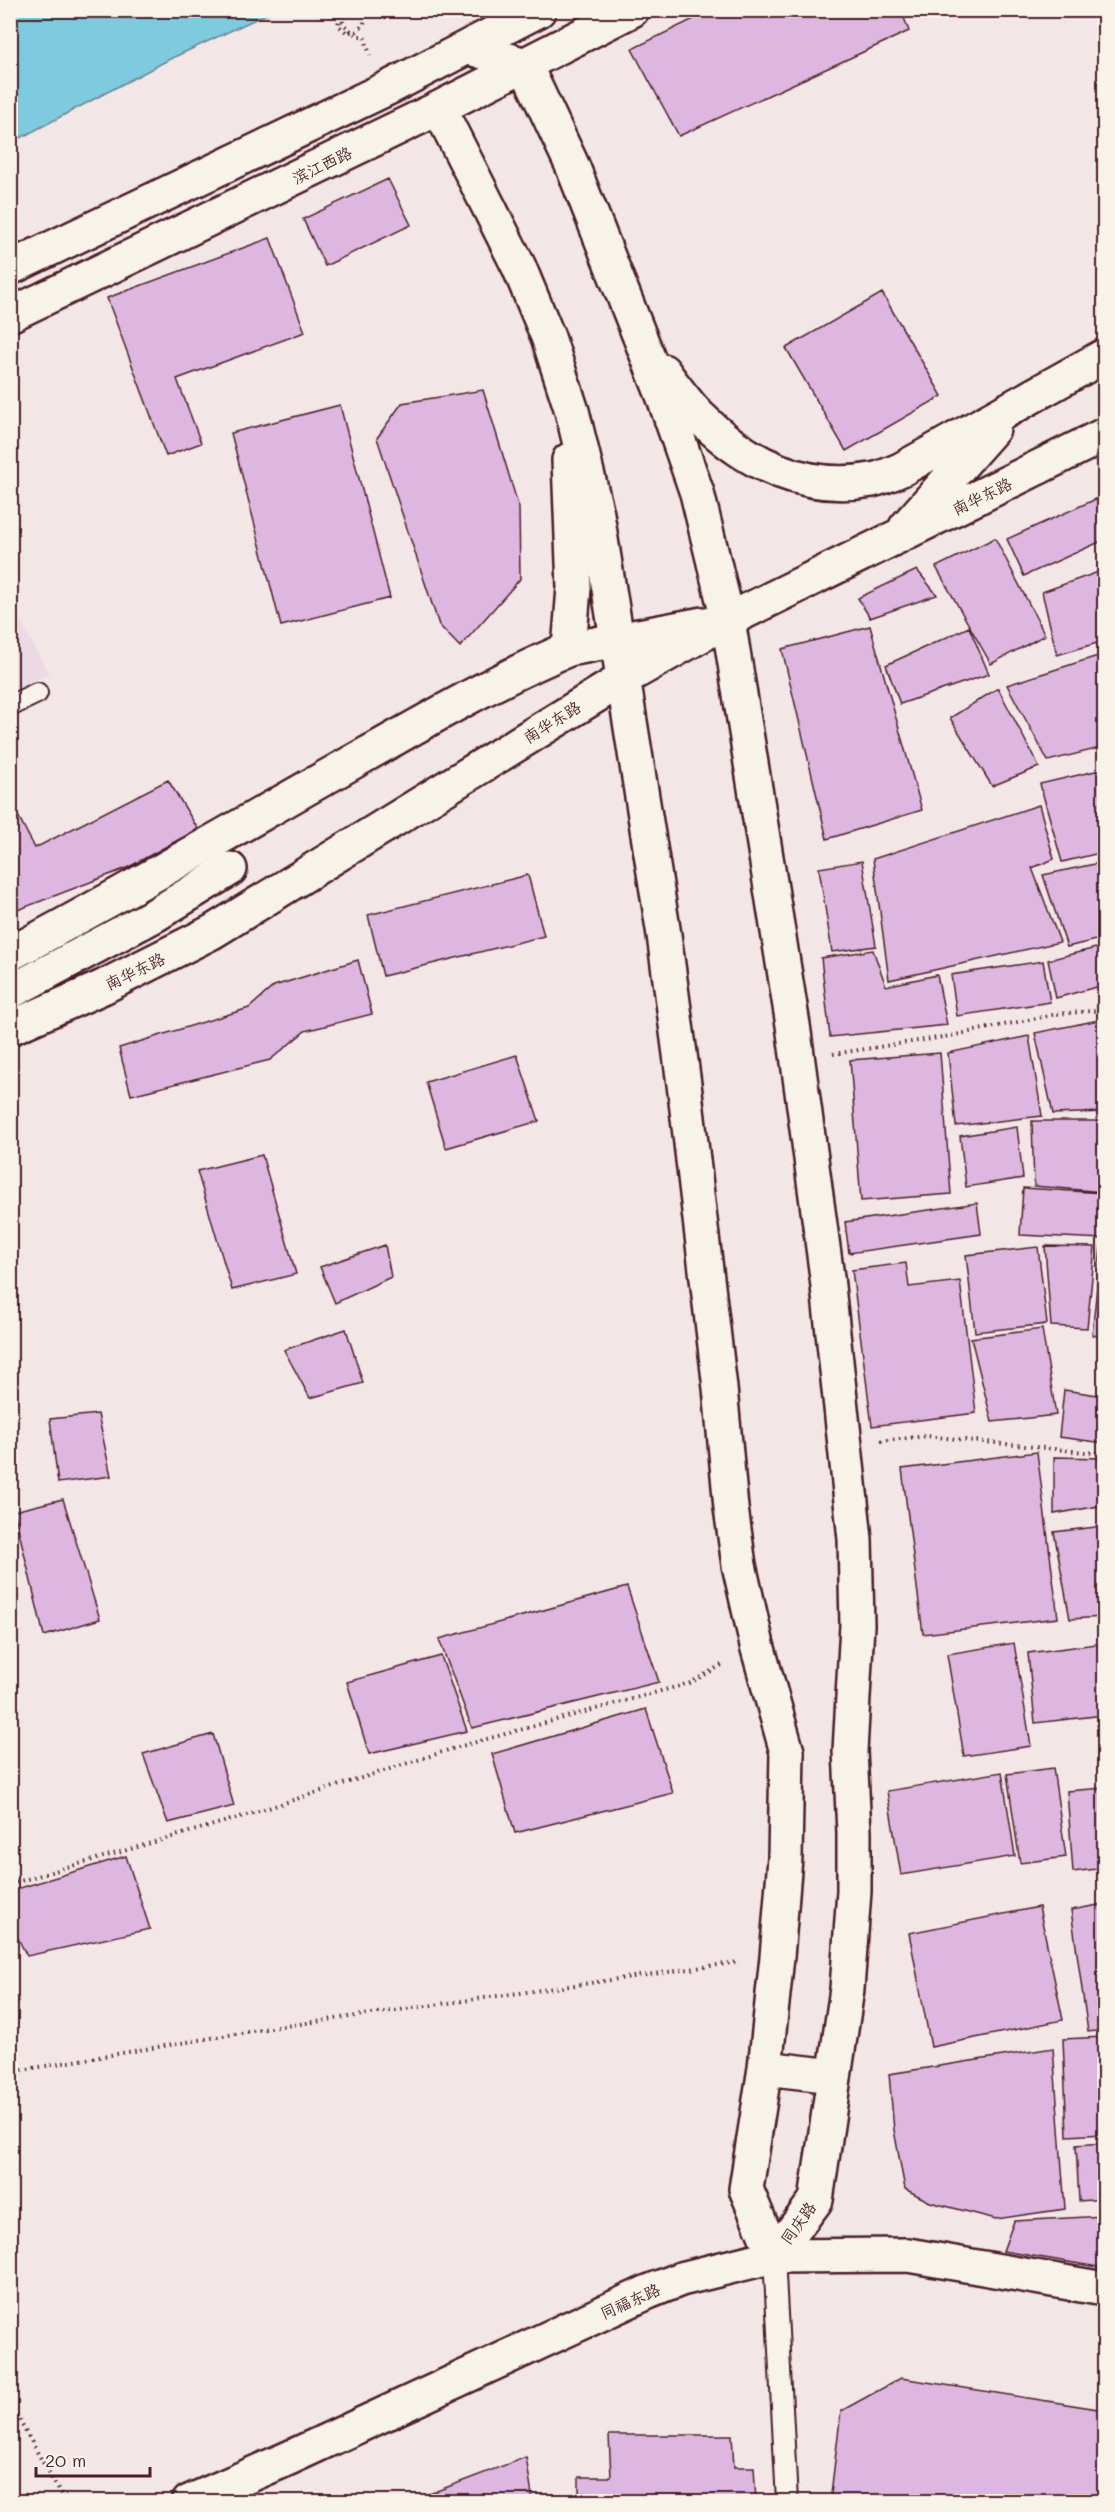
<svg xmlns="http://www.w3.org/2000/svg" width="1115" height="2512" font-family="Mali,'LXGW WenKai TC',sans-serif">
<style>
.built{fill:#ecd9e4}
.water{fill:#7ecade;stroke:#698696;stroke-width:1.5}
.building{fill:#deb7e0;stroke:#4a1f2b;stroke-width:1.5}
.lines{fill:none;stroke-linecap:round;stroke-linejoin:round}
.lane-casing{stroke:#4a1f2b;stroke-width:24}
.secondary-casing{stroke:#4a1f2b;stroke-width:38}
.primary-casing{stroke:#4a1f2b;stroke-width:38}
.path{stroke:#4a1f2b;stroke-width:4;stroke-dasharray:1.5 4.5;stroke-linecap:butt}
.lane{stroke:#f7f3e8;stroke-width:20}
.secondary{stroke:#f7f3e8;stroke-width:33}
.primary{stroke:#f7f3e8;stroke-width:33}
.path-bridge{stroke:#4a1f2b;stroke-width:4;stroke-dasharray:1.5 4.5;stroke-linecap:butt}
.labels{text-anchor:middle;stroke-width:4.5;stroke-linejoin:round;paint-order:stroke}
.street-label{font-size:16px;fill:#4a1f2b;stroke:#f7f3e8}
</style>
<rect width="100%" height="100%" fill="#f2e7e6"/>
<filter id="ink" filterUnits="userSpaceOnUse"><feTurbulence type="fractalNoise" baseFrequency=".0167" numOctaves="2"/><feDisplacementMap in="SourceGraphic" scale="12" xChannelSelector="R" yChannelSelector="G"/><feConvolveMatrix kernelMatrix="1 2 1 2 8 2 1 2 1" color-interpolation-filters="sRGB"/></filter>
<g filter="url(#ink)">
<path class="built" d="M11,603l38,71 -38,18h-1z"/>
<path class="water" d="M11,10h262v1l-103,48 -159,84z"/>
<path class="building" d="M712,10h189l8,21 -230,105 -47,-87z
M388,179l23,46 -86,41 -22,-47z
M270,238l35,94 -128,47 24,64 -35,13 -59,-158z
M882,293l60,103 -96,55 -60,-103z
M483,390l36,118 1,71 -60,68 -21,-22 -62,-187 25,-35z
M340,405l50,193 -109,28 -50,-193z
M1096,499l8,18v23l-80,36 -17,-37z
M995,538l50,97 -54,29 -55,-97z
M917,570l20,25 -67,23 -12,-20z
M1104,570v71l-47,14 -15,-63z
M870,626l52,184 -95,29 -45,-190z
M969,627l20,47 -89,30 -14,-39z
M1104,654v93l-56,14 -41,-76z
M998,688l41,79 -47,19 -42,-68z
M1104,769v83l-42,10 -22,-78z
M168,780l30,49 -71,39 -117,45v-101l5,-2 20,38z
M1039,805l15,54 -22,9 28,74 -171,38 -16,-121z
M862,861l14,85 -44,6 -13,-84z
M1104,862v76l-37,9 -24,-72z
M528,875l16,61 -161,40 -15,-61z
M1104,946v39l-48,13 -8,-38z
M873,950l13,36 51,-11 10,50 -117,12 -9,-79z
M358,960l14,54 -67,17 -35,29 -139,35 -12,-47 130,-40 25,-22z
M1043,961l7,41 -93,14 -6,-41z
M1104,1019v93l-51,2 -18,-81z
M1029,1036l13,80 -86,10 -8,-73z
M940,1053l11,141 -90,7 -11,-141z
M517,1055l22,66 -93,27 -20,-66z
M1032,1121h72v71l-70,-6z
M1017,1127l6,51 -57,9 -6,-51z
M262,1155l34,119 -64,16 -35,-119z
M1023,1188l81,5v46l-84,-4z
M977,1203l4,31 -132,19 -4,-31z
M385,1245l6,32 -56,26 -15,-36z
M1045,1246l50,1 -8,81 -36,-2z
M1038,1247l9,77 -72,8 -9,-77z
M1101,1247l3,1v89l-12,-2z
M906,1263l3,24 51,-6 16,132 -104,13 -20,-156z
M346,1329l17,54 -53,15 -26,-48z
M1042,1329l14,86 -64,7 -21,-84z
M1064,1390l40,6v47l-45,-6z
M98,1414l13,62 -53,7 -8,-64z
M1037,1452l21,166 -135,16 -21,-165z
M1054,1457l50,1v47l-50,9z
M63,1499l37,120 -56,17 -30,-125z
M1104,1526v91l-34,2 -16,-87z
M627,1587l32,95 -187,46 -33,-89z
M1014,1643l17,103 -67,10 -17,-102z
M1104,1643v72l-69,8 -7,-70z
M441,1656l26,75 -98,23 -22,-72z
M646,1709l27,84 -158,40 -23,-79z
M213,1734l21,72 -66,17 -25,-69z
M1053,1768l13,89 -46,6 -13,-89z
M1002,1772l13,84 -114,19 -14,-84z
M1104,1788v80l-31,4 -6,-81z
M126,1856l24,73 -123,27 -17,-33v-32z
M1104,1904v126l-16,2 -17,-122z
M1039,1907l24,113 -132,27 -22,-114z
M1104,2037v97l-37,2 -4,-97z
M1053,2048l12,161 -69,10 -66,-17 -25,-13 -11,-59 -5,-56z
M1104,2143v56l-25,2 -3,-56z
M1104,2216v52l-101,-17 11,-30z
M901,2378l203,32v92h-274l11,-91z
M609,2435h123l2,32h20l2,35h-177v-25h32z
M526,2457l7,45h-125z"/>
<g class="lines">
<defs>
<path id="lane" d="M10,706l27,-13
M774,2256l13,246"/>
<path id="secondary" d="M439,108l80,159 29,70 24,74 25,103 67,421 20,149 36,304 11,120 8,57 18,80 30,107
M10,268l382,-182 147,-76
M10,315l429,-207 193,-98
M663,371c12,16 24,33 38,47 46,46 105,74 171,62 10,-2 21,-7 30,-11l202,-113
M906,527l87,-98
M569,649l134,-25
M10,954c121,-64 238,-133 357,-200 66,-37 132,-76 202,-105l5,-61 -5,-128
M10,992l145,-77 75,-46
M10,1028l93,-41 109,-55 411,-253 105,-59 376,-185
M189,2502l100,-44 359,-166 33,-13 93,-23 42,-56 31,-211 7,-98v-59l-4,-81 7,-126 -2,-86 -28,-262 -34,-252 -65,-405 -31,-127 -33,-95 -92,-233 -47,-100 -58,-18"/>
<path id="primary" d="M787,1752l-2,106 -8,99 -12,111 -19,121 28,67 134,-1 196,34
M765,2068l69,8"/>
</defs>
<use href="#lane" class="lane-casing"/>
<use href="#secondary" class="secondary-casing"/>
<use href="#primary" class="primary-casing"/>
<path class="path" d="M346,10l-4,7 1,7 14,12h7l6,19
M361,10l4,4
M833,1054l117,-18 107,-22 47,-4
M881,1441l46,-5 177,18
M10,1884l224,-65 224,-72 232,-64 35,-20
M10,2072l254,-43 475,-67
M10,2392l7,24 48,86"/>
<use href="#lane" class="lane"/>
<use href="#secondary" class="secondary"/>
<use href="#primary" class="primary"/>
<path class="path-bridge" d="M341,10l-3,15 8,7h10l8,-8 1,-10"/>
</g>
</g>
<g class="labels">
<g class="street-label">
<text transform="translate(322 165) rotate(-26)" y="6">滨江西路</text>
<text transform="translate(982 496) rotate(-26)" y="6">南华东路</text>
<text transform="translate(552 722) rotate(-32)" y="6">南华东路</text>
<text transform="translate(135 971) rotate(-26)" y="6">南华东路</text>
<text transform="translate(798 2223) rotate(-54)" y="6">同庆路</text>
<text transform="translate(630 2301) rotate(-24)" y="6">同福东路</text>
</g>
</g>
<rect width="1115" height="2512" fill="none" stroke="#f7f3e8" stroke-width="36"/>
<rect x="18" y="18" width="1079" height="2476" fill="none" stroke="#4a1f2b" stroke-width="2" filter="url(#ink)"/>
<path d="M36 2467v9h114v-9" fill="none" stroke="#4a1f2b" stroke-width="3"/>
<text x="45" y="2467" font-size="18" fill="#4a1f2b" stroke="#f7f3e8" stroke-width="4.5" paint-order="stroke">20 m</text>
</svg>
